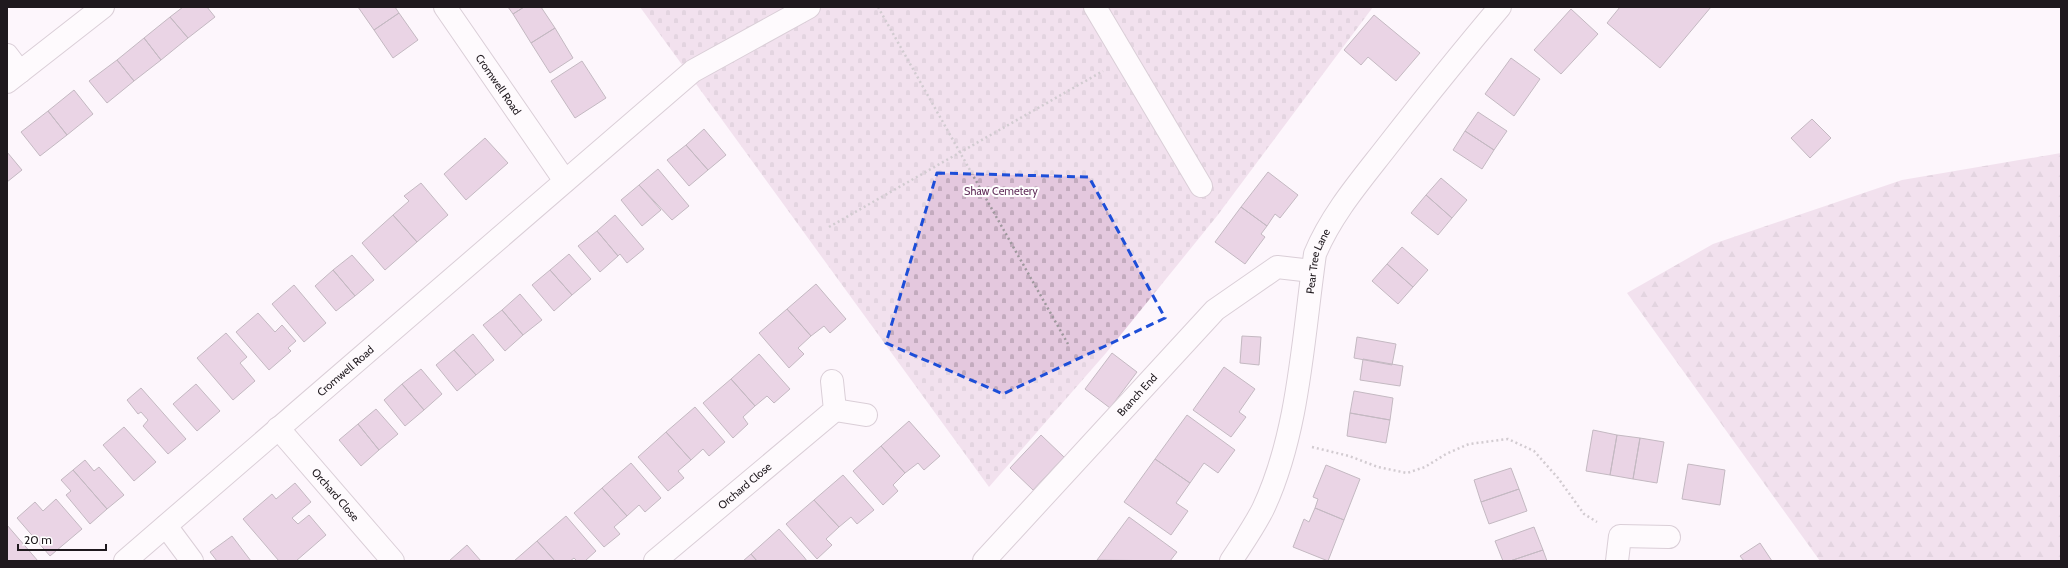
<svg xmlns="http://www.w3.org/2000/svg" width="2068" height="568" font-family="Cabin,sans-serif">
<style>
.forest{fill:url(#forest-firs)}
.cemetery{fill:url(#cemetery-stones)}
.building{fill:#d2abcb;stroke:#7e6e7b}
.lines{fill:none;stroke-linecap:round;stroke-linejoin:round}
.minor-casing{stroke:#b09fac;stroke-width:24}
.path{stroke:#9e989d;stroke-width:2.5;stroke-dasharray:2 3;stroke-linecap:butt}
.minor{stroke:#fff;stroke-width:22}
.marked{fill:none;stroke:#1d4ed8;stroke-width:3;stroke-dasharray:8 5;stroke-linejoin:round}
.labels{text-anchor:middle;stroke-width:4;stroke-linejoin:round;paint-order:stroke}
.street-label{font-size:11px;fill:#1f191e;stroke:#fff}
.park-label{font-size:11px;fill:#64325d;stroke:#fff}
</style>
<defs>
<pattern id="forest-firs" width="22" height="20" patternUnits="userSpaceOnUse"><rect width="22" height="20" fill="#e4c8de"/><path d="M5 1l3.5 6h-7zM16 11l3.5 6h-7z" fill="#c3abbe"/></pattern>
<pattern id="cemetery-stones" width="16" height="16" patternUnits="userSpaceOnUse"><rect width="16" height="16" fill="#e4c8de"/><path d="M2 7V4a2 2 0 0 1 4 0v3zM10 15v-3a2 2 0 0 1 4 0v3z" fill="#c3abbe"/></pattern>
</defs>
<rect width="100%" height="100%" fill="#fdf6fc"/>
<path class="forest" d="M2061,153v408h-241l-193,-268 86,-49 189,-64z"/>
<path class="cemetery" d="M640,7h733l-156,209 -111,137 -117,134z"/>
<path class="building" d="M183,7h24l8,10 -27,21 -18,-21z
M358,7h37l4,6 -25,17z
M508,7h16l-11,7z
M524,7h17l14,21 -24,15 -18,-29z
M1620,7h91l-51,61 -53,-45z
M1571,9l27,25 -37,40 -27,-24z
M399,13l19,27 -25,18 -19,-28z
M1374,15l46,38 -24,28 -28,-24 -7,8 -17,-15z
M170,17l18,21 -27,22 -17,-22z
M555,28l18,30 -23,15 -19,-30z
M144,38l17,22 -27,21 -17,-21z
M1511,58l29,21 -26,37 -29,-22z
M117,60l17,21 -27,22 -18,-22z
M582,61l24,37 -31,20 -24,-37z
M74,90l19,24 -26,21 -19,-24z
M48,111l19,24 -27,21 -19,-24z
M1478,112l29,19 -13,19 -29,-19z
M1812,119l19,19 -21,20 -19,-20z
M704,129l22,26 -18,15 -22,-25z
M1465,131l29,19 -12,19 -29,-19z
M485,138l23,25 -42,37 -22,-26z
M686,145l22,25 -19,16 -22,-26z
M7,152l15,18 -15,12z
M658,169l31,37 -17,14 -33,-35z
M1268,172l30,23 -18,23 -5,-4 -8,12 -26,-19z
M1441,178l26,22 -15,18 -26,-23z
M421,183l27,32 -31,27 -24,-27 16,-14 -5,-5z
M639,185l22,25 -19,16 -21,-26z
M1426,195l26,23 -14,17 -27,-22z
M1241,207l26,19 -6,8 4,3 -20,27 -30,-22z
M393,215l24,27 -32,28 -23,-27z
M615,215l29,34 -17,14 -7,-9 -2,2 -21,-25z
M597,231l21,25 -18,16 -22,-26z
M1402,247l26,23 -15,17 -26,-23z
M569,254l22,25 -19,16 -22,-25z
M352,255l22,25 -19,16 -22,-26z
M1387,264l26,23 -15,17 -26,-23z
M333,270l22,26 -19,15 -21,-25z
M550,270l22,25 -18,16 -22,-26z
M816,284l30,35 -16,14 -6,-7 -13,10 -24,-27z
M294,285l32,38 -22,19 -32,-38z
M520,294l22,26 -19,15 -21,-25z
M787,309l24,27 -13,12 6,6 -15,14 -30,-35z
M502,310l21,25 -18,16 -22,-26z
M258,313l17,19 7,-7 14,16 -8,7 3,3 -22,19 -33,-38z
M226,333l21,24 -7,6 15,18 -22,19 -36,-42z
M473,334l21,26 -18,15 -22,-25z
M1242,336l19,1 -2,28 -19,-2z
M1357,337l39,7 -4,21 -38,-7z
M454,350l22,25 -19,16 -21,-26z
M1112,353l25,19 -27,36 -25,-19z
M759,354l31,35 -16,14 -7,-7 -12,10 -24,-27z
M1363,359l40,7 -3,20 -40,-6z
M1224,367l31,22 -16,23 7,5 -15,20 -38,-27z
M421,369l21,25 -18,16 -22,-26z
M731,379l24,27 -12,11 5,7 -15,14 -30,-35z
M196,384l24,27 -23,20 -24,-27z
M402,384l22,26 -19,16 -21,-26z
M141,388l45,51 -18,15 -25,-28 5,-6 -7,-8 -3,2 -11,-14z
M1354,391l39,7 -3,22 -40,-7z
M695,407l30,35 -16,14 -6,-7 -12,11 -25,-28z
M376,409l22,25 -19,16 -21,-26z
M1350,413l40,7 -4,23 -39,-7z
M1187,415l48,35 -17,23 -14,-10 -14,20 -35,-24z
M909,421l31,35 -16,14 -6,-7 -13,10 -24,-27z
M358,424l21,26 -18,16 -22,-26z
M124,427l32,35 -22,19 -31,-36z
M1593,430l24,5 -7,40 -24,-4z
M666,432l25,28 -13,11 6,7 -16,13 -30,-34z
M1041,435l23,22 -31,33 -23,-22z
M1617,435l23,3 -7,41 -23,-4z
M1640,438l24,4 -7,41 -24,-4z
M881,446l24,27 -12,12 5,6 -15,14 -30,-34z
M1155,459l35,24 -14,20 12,8 -17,24 -47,-33z
M85,460l9,11 5,-4 25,28 -17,14 -34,-39z
M631,463l30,35 -16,14 -6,-7 -12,11 -25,-28z
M1688,464l37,6 -5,35 -38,-6z
M1326,465l34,14 -16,41 -29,-12 3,-9 -5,-2z
M1511,468l8,21 -38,13 -7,-22z
M73,470l34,39 -17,15 -24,-29 5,-4 -10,-11z
M843,475l31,35 -17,14 -6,-7 -12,10 -25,-27z
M295,483l16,19 -19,16 6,6 11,-9 17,20 -30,26h-17l-36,-42 29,-25 4,5z
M602,488l25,28 -13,11 6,7 -16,13 -30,-34z
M1519,489l8,22 -38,13 -8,-22z
M56,499l26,30 -32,27 -33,-38 18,-16 8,9z
M814,500l25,27 -13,12 6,6 -15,14 -31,-35z
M1315,508l29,12 -16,41 -35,-14 11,-28 5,3z
M566,516l30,35 -11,10h-8l-3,-3 -4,3h-15l-18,-20z
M1129,517l48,35 -7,9 -73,-1z
M7,525l12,14 19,22h-31z
M1534,527l9,23 -33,11h-7l-8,-20z
M779,529l25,28 3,4h-50l-6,-7z
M232,536l19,25h-34l-7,-9z
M537,541l18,20h-41z
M1760,543l12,18h-28l-4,-5z
M467,545l14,16h-32z
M1543,550l4,11h-37z
M751,554l6,7h-14z"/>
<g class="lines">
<defs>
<g id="minor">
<path id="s1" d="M445,7l120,174"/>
<path d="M1095,7l106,179"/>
<path d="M7,55l13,17"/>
<path d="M7,82l96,-75"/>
<path d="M835,410l31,5"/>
<path id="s2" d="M278,428l115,133"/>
<path d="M166,526l26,35"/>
<path id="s3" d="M125,561l568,-490 116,-64"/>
<path id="s4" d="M655,561l180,-151 -3,-29"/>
<path id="s5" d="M984,561l231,-251 62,-43 35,4"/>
<path id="s6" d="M1231,561c11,-17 23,-34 32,-52 36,-76 40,-172 52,-255 17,-41 47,-75 74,-110 36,-46 73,-92 111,-137"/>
<path d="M1617,561l3,-25 49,1"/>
</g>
</defs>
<use href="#minor" class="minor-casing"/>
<path class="path" d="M878,7l190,337
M829,227l274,-156
M1312,447l37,9 29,11 29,6 18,-6 21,-13 23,-10 39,-5 26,12 24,27 26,36 13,8"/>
<use href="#minor" class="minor"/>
</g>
<path d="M0 0H2068V568H0ZM937,173l152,4 76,141 -162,76 -117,-51z" fill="#fdf6fc" fill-opacity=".55" fill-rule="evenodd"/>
<path class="marked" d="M937,173l152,4 76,141 -162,76 -117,-51z"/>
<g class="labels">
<g class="street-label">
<text dy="4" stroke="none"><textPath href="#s1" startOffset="94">Cromwell Road</textPath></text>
<text dy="4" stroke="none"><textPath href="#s6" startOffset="316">Pear Tree Lane</textPath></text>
<text dy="4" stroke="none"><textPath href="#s3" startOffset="291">Cromwell Road</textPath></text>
<text dy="4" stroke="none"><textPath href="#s5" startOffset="226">Branch End</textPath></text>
<text dy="4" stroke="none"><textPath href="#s4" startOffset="117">Orchard Close</textPath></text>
<text dy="4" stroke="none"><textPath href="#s2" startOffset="88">Orchard Close</textPath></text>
</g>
<g class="park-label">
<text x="1001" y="195">Shaw Cemetery</text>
</g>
</g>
<rect width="2068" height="568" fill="none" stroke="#1f191e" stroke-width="16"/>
<path d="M18 544v6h88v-6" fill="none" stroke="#1f191e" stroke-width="2"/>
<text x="24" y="544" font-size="12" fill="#1f191e" stroke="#ffffff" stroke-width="3" paint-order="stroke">20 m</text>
</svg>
